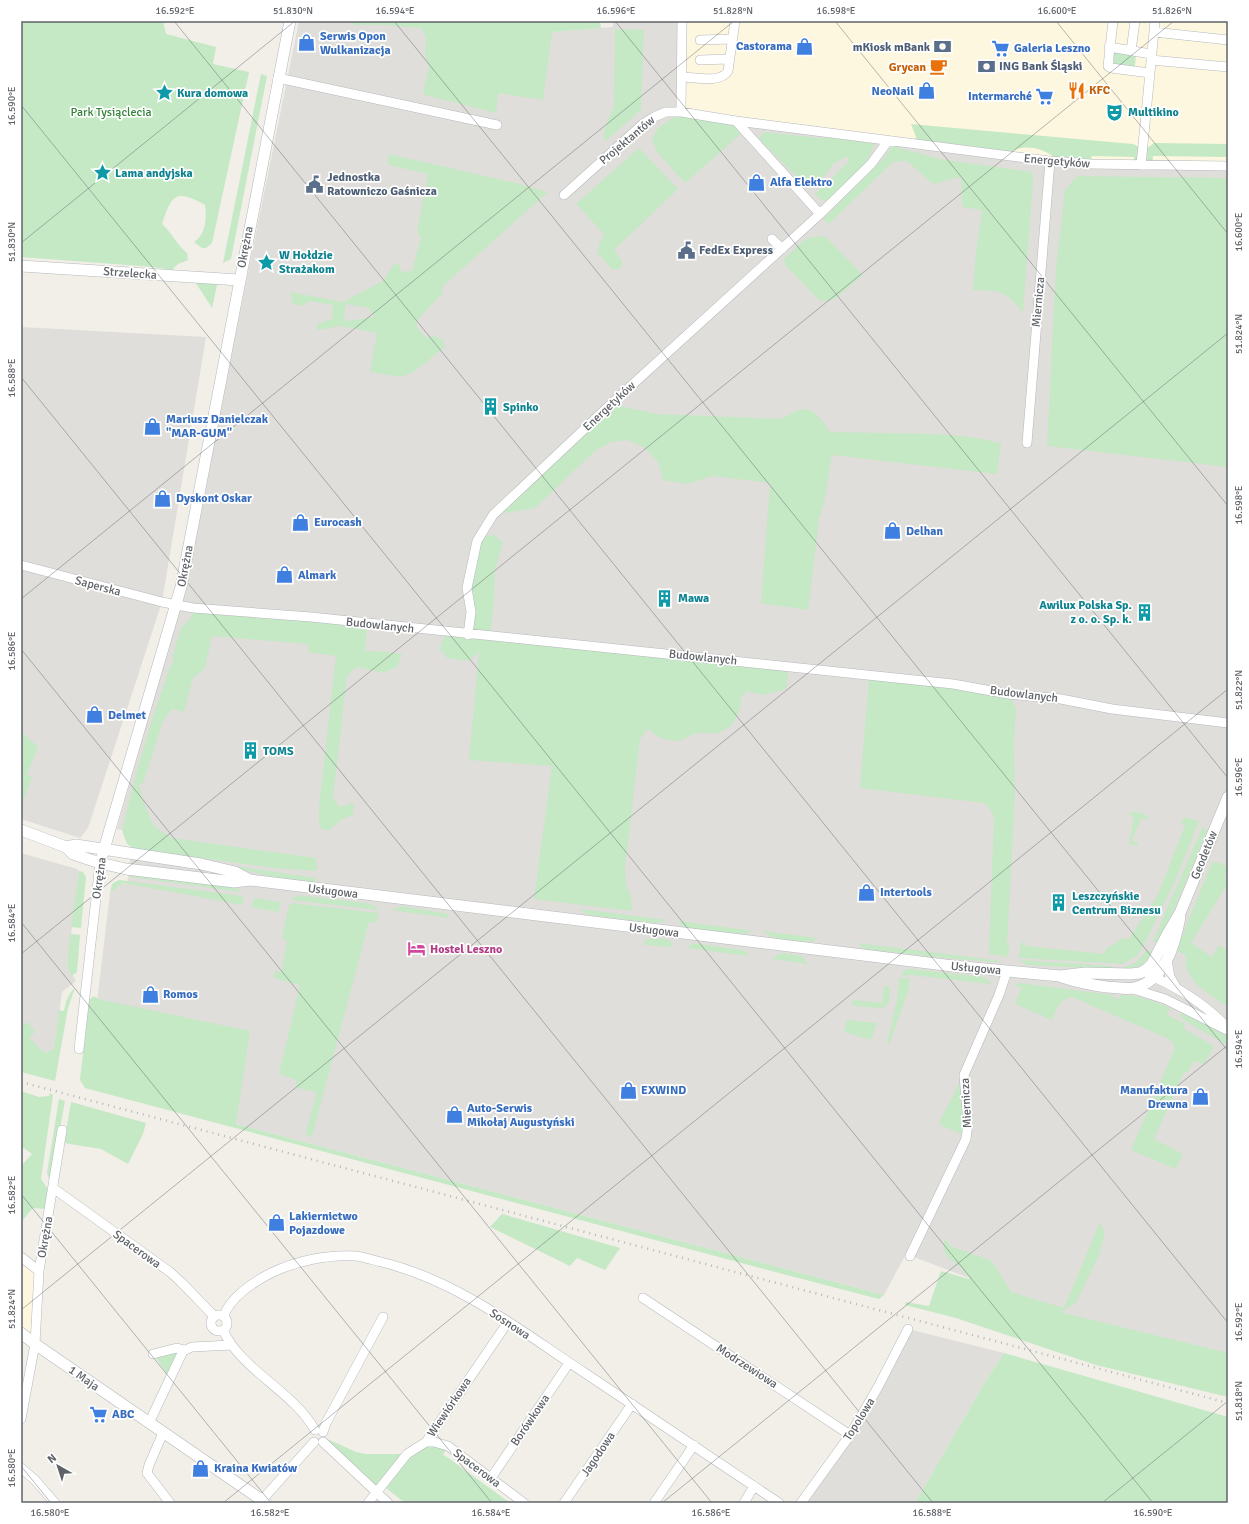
<svg xmlns="http://www.w3.org/2000/svg" width="1249" height="1524" font-family="Signika,sans-serif">
<style>
.commercial{fill:#fef7e0}
.industrial{fill:#e0deda}
.green{fill:#c5e8c5;fill-rule:evenodd}
.lines{fill:none;stroke-linecap:round;stroke-linejoin:round}
.minor-casing{stroke:#b5b8bc;stroke-width:10}
.tertiary-casing{stroke:#b5b8bc;stroke-width:12}
.minor{stroke:#fff;stroke-width:9}
.tertiary{stroke:#fff;stroke-width:11}
.rail{stroke:#b6b7b8;stroke-width:2.5;stroke-dasharray:1 5;stroke-linecap:butt}
.ticks{fill:none;stroke:#5f6368;stroke-width:1;stroke-opacity:0.45}
.labels{text-anchor:middle;stroke-width:3.5;stroke-linejoin:round;paint-order:stroke}
.shop-label{font-size:12px;font-weight:bold;fill:#366cbe;stroke:#fff;text-anchor:start}
.service-label{font-size:12px;font-weight:bold;fill:#4e5e75;stroke:#fff;text-anchor:start}
.food-label{font-size:12px;font-weight:bold;fill:#c56008;stroke:#fff;text-anchor:end}
.culture-label{font-size:12px;font-weight:bold;fill:#0d838f;stroke:#fff;text-anchor:start}
.park-label{font-size:12px;fill:#348238;stroke:#fff}
.street-label{font-size:12px;fill:#5f6368;stroke:#fff}
.hotel-label{font-size:12px;font-weight:bold;fill:#b23c85;stroke:#fff;text-anchor:start}
.neatline{fill:none;stroke:#5f6368;stroke-width:1.5}
.ticks-label{font-size:10px;text-anchor:middle;fill:#5f6368}
</style>
<rect width="100%" height="100%" fill="#f1efe8"/>
<path class="commercial" d="M682,21h546v145l-137,-2 -410,-52z
M21,1257l18,14 -4,73 -14,-11z"/>
<path class="industrial" d="M299,21h153l100,11 61,-5v-6h69l-1,91 369,49 178,5v1221l-273,-76 14,-33 -63,-24 -22,41 -648,-171 2,-17 -149,-38 21,-176 13,-10 4,1 5,-37 -5,-3 -5,-14 -5,-1 67,-240z
M21,327l185,10 -44,265 -74,226 -8,10 -59,-19z
M21,853l56,16 2,2 -12,96 9,14 -14,11 -11,83 -30,-9z
M908,1329l96,24 -19,29 -70,121h-111z"/>
<path class="green" d="M21,21h142l3,13 50,13 -3,17 36,8 -37,171 -6,5h-4l-8,-6c12,-7 13,-25 11,-37 -29,-16 -33,-11 -43,19 10,9 15,21 25,29l1,7 -10,4 -6,6 -19,-3 -132,-10z
M344,21h256l1,7 -49,4 -9,68 -45,-7 -2,20 -71,-18 -2,-3 6,-25 -4,-12 1,-19 -5,-8 -38,-3h-27z
M615,29l29,1 -3,80 -35,31 -3,-3 4,-16 7,-15z
M1113,53l23,1 -1,13 -21,-3z
M261,74l6,2 -36,183 -8,4z
M681,112l55,9 8,10 -59,52 -28,-31 -5,-13 6,-11z
M911,124l222,20 6,3 1,10 -6,7v-7l-42,-1 -1,4 -36,-2c-11,-10 -33,-15 -46,-5l-96,-8 3,-8z
M764,132l56,6 17,-1 37,7c-6,23 -31,41 -46,58l-6,-2 -7,-6 34,-33 -2,-5 -14,8 -14,19 -12,4 -48,-48z
M1154,143l74,1v13l-75,-1 -1,8c-6,-4 -7,-8 -6,-15z
M892,146l48,13 92,13 1,10 -10,131c-18,-23 -22,-22 -50,-23l3,-38 6,-42 -20,-3 -1,-30 -28,7 -26,-23 -14,1 -64,62 -6,-5 62,-62z
M639,148l39,41 -64,61 8,11 -1,7 -8,2 -15,-16 1,-10 5,-10 -28,-30z
M389,154l127,29 32,9 -106,95 1,6 -24,25 -3,8 10,12 8,-2 9,4 2,7 -30,24 -14,6 -31,-5 7,-39 -36,-7 -24,4v-6l15,-5 1,-14 -25,-4 -3,5 -12,-2 -3,-12 53,10 40,-21 11,-17 6,1 1,7 11,-1 9,-34 -4,-5 11,-58 -40,-9zM346,304l23,4 5,9 -28,4 -2,-3z
M1077,176l151,2v289l-181,-21 9,-178 9,-78z
M818,236l8,1 37,38 -27,23 -4,2 -12,1 -35,-36 -1,-6 21,-20z
M192,277l24,6 1,2 -5,23z
M611,404l46,10 124,5c6,-3 12,-7 18,-9 14,-4 25,12 31,22l106,2 36,3 29,6 -4,31 -165,-19 -8,48 -5,16 -11,91 -47,-7 9,-120 -58,-7 -25,8 -24,-4 -5,-18 -14,-15 -17,-7 -16,2 -15,8 -61,58 -30,5 -5,-4z
M494,535l9,8 -8,26 -1,33 -4,34 299,31 -3,22 -23,6 -16,-4 -6,6c0,14 -7,33 -24,36 -6,1 -12,-1 -18,0 -6,0 -12,5 -17,7 -10,3 -29,-3 -34,-12l-8,11 -15,129 1,16 5,12 1,15 -98,-12 18,-133 -83,-6 10,-108 -11,9 -21,-3 -7,-9 3,-11 7,-5 18,2 -1,-47 12,-51z
M193,608l167,15 7,8 -2,20 22,1 15,2 -5,13 -14,6 -26,-6 -10,9 -14,123 7,8 14,-4 -1,12 -11,4 -14,12 -9,-4v-20l17,-151 -28,-4v-8l-96,-8 -7,32 -12,10 -9,34 -12,-3 -9,12 -20,63 -4,-1 3,15 11,27 18,13 145,20 1,13 -43,-3 -125,-17c-7,-2 -18,-2 -22,-8 -2,-4 -5,-11 -4,-15 12,-55 29,-110 48,-164h2l1,-4 -2,-1 9,-31 10,-10z
M869,677l139,17 8,14 -2,34 1,53 -8,150 3,1 -3,11 -18,-3 5,-138 -4,-7 -6,-6 -124,-15z
M21,731l17,16 -11,28 5,2 -11,30z
M1133,812l10,1 5,4 -1,3 -6,-2 -9,23 6,2 -1,3 -8,-2 5,-28 -7,-1z
M1184,817l15,4 -20,51 -34,71 -8,13 -15,8 -103,-6 1,-13 5,-5v6l80,8 1,-6 9,-4 7,-6 6,2 29,-43 28,-72 -4,-2z
M1203,826l4,5 -33,79 -17,33 -4,-2z
M210,862l106,16 -1,4 -42,-5z
M1214,862l7,1 7,5 -4,7 4,3v5l-37,60 21,14 7,-12 9,6v56c-18,-13 -46,-26 -42,-52l-10,-4 35,-86z
M79,871l4,1 3,5 -5,51 -10,-1z
M131,874l105,13 5,5 -111,-15z
M119,880l124,16v9l-120,-22 -13,10 2,-9z
M297,895l70,8 10,4 1,3 -87,-10z
M254,898l26,4 -1,10 -28,-5z
M292,903l86,10 -1,9h-8l-57,214 -7,-1 12,-43 -20,-4 -1,-8 -17,-6 21,-89 -26,-7 1,-7 6,1 6,-31 -5,-3 7,-33z
M402,906l46,8v4l-57,-8z
M581,909l85,11 -9,3 -70,-8z
M679,921l74,10 -11,3 -53,-5 -7,-3z
M763,931l54,7 -3,3c-15,2 -40,1 -51,-10z
M70,934l10,1 -3,37 -5,4 -5,-9z
M645,939h22l6,5 -1,3 -28,-2z
M692,943l50,7 5,2 1,4 -61,-8z
M857,943l146,18 -7,1 -41,-3 -91,-10z
M1147,950l6,2 -11,13 -20,6 -1,-3 14,-5z
M784,953l18,3 6,8 -36,-5 5,-4z
M1020,960l91,6v3l-84,-4z
M912,969l71,8 7,4 1,3 -80,-9 -9,1 2,-6z
M899,977l11,2 -1,10 -20,56 -2,-2 10,-43z
M1019,983l94,12v3l8,1 -1,-4c18,0 34,6 51,13l-5,6 19,10 -1,5 30,17 -10,18 -11,-3 -5,11h-4l-30,67 29,15 -7,15 -45,-19 44,-102 -4,-8 -99,-43c-13,2 -15,12 -20,23l-37,-16 7,-17h-8z
M884,986l6,1 -1,15 -6,6 -31,-2 1,-6 29,3z
M75,988l-7,20 -13,73 -34,-9v-46l7,-4 7,10 -6,5 11,12 6,4 8,-4 5,-39 5,1c2,-10 4,-17 11,-23z
M94,996l4,3 152,32 -14,93 648,171 -5,4 -96,-25 -698,-186 -5,-8 9,-80z
M1183,1011l45,26v9l-46,-27 -2,-4z
M847,1020l30,3 -6,17 -27,-8z
M964,1075l3,61 -25,-10 -3,-4z
M21,1091l18,6 10,-1 1,-3 3,2 -12,84 7,10 -2,20 -13,-1 -12,14v-56l11,-12 -11,-8z
M59,1099l6,2 -15,81 -3,-9z
M71,1102l75,21 -3,11 -15,30 -27,-15 -37,-6z
M502,1214l118,34 -15,22 -28,-12 -7,8 -80,-39z
M1100,1222l5,12 -6,21 -23,48 -16,9 168,41v44l-132,-32 -140,-47 -51,-13 1,-3 23,4 12,-35 28,8v-3l-7,-4v-4c-14,-10 -21,-13 -17,-30l5,8 42,15 19,31 53,16z
M179,1348l-9,30 -17,-24z
M1004,1353l224,64v84l-1,2h-312l70,-121z
M325,1438l31,14 9,2h42l19,-12 22,4 -5,9 4,2 63,46h-105l-19,-15 27,-34 -36,39 -53,-54z"/>
<g class="lines">
<defs>
<path id="minor" d="M1113,21l-5,45 3,2 39,5
M1154,32l74,8
M700,40l32,-1
M1109,47l42,7
M1131,51l4,-30
M700,60l29,-1
M1151,60l77,7
M682,77c13,0 38,7 46,-6l7,-50
M278,78l219,47
M681,112l1,-91
M736,121l84,93
M1141,165l14,-144
M564,195l79,-71 11,-7 12,-5h15l55,9 314,40 41,3 137,2
M772,239l10,10
M1027,443l23,-282
M21,565l141,37 31,6 118,9 642,67 55,10 53,5 51,10 116,14
M468,635l3,-23 -4,-24 10,-47 16,-26 118,-111 209,-190 51,-50 17,-23
M1167,960l3,17 6,10
M1149,975c31,13 56,29 79,53
M1133,989l32,10 62,31
M79,1049l21,-186
M53,1188l117,84 11,10 33,34
M910,1256l56,-117 2,-16 -4,-48 35,-80 8,-24
M21,1257l18,14
M643,1298l207,137
M211 1323a8 8 0 1 1 16 0a8 8 0 1 1-16 0Z
M224,1316c5,-18 31,-35 47,-43 25,-12 57,-19 85,-17 8,1 17,4 25,6 76,18 140,69 204,111 65,43 129,87 194,130
M223,1330c18,40 70,61 92,100
M153,1354l24,-6 7,2
M21,1419l14,-75 4,-73 23,-141
M149,1423l34,-72 9,-4 40,-2
M323,1432l3,-9 57,-106
M163,1433l-14,32 -2,8 23,30
M323,1442l65,61
M426,1442h8l14,4 76,57
M21,1468l14,12 20,23
M491,1478l78,-115
M262,1500l52,-58
M368,1503l39,-49 19,-12 82,-120
M564,1503l68,-99
M654,1503l40,-58
M744,1503l10,-17
M801,1503l49,-68 28,-48 30,-58"/>
<path id="tertiary" d="M21,266l218,14
M21,830l45,17 7,7 27,9 26,6 108,13 16,-2 703,86 107,10 25,-3 46,1 9,-1 7,-4 5,-5 16,-31 12,-20 48,-116
M66,847l10,-2 125,19 34,8 15,8
M100,863l81,-276 109,-566
M1062,977c15,5 29,8 45,10 8,0 19,3 27,1 31,-7 41,-44 46,-71
M21,1333l14,11 231,159"/>
</defs>
<use href="#minor" class="minor-casing"/>
<use href="#tertiary" class="tertiary-casing"/>
<use href="#minor" class="minor"/>
<use href="#tertiary" class="tertiary"/>
<path class="rail" d="M21,1082l1207,321"/>
</g>
<path class="ticks" d="M174,21l1054,1302M394,21l834,1030M615,21l613,757M835,21l393,485M1056,21l172,213M21,105l1132,1398M21,243l274,-222M21,377l912,1126M21,599l713,-578M21,649l691,854M21,922l471,581M21,954l1153,-933M21,1194l250,309M21,1310l1207,-977M21,1466l30,37M223,1503l1005,-814M662,1503l566,-458M1102,1503l126,-102"/>
<defs>
<symbol id="shop-bare" viewBox="-9 -9 18 18"><path d="M-5-2.5h2.3a2.7 3.5 0 0 1 5.4 0H5L5.5 6h-11ZM-1.5-2.5h3a1.5 2.3 0 0 0-3 0Z" fill="#3f7fe0" stroke="#fff" stroke-width="2.5" paint-order="stroke"/></symbol>
<symbol id="bank-bare" viewBox="-9 -9 18 18"><path d="M-6-4H6V4H-6ZM0-2.3a2.3 2.3 0 1 0 0 4.6a2.3 2.3 0 1 0 0-4.6Z" fill="#5c6f8a" stroke="#fff" stroke-width="2.5" paint-order="stroke"/></symbol>
<symbol id="supermarket-bare" viewBox="-9 -9 18 18"><path d="M-6-5.5h2.5l.6 2H6L4.5 2H-2.5L-4.4-4H-6ZM-1.5 3.2a1.3 1.3 0 1 0 .1 0ZM3 3.2a1.3 1.3 0 1 0 .1 0Z" fill="#3f7fe0" stroke="#fff" stroke-width="2.5" paint-order="stroke"/></symbol>
<symbol id="cafe-bare" viewBox="-9 -9 18 18"><path d="M-5.5-4.5H6V0H3Q3 3.5 0 3.5H-2.5Q-5.5 3.5-5.5 0ZM3-3.2v2h1.7v-2ZM-6 4.5H4V6H-6Z" fill="#e8710a" stroke="#fff" stroke-width="2.5" paint-order="stroke"/></symbol>
<symbol id="restaurant-bare" viewBox="-9 -9 18 18"><path d="M-5-6h1v4h1v-4h1v4h1v-4h1v5L-1.5 .5V6h-2V.5L-5-1ZM5-6V6H3V1.5H1.5Q1.5-4 5-6Z" fill="#e8710a" stroke="#fff" stroke-width="2.5" paint-order="stroke"/></symbol>
<symbol id="sight-bare" viewBox="-9 -9 18 18"><path d="M0-6L1.8-2.2L6-1.7L2.9 1.2L3.7 5.4L0 3.3L-3.7 5.4L-2.9 1.2L-6-1.7L-1.8-2.2Z" fill="#0f9aa8" stroke="#fff" stroke-width="2.5" paint-order="stroke"/></symbol>
<symbol id="theatre-bare" viewBox="-9 -9 18 18"><path d="M-5-5.5Q0-4 5-5.5V0Q5 5 0 6Q-5 5-5 0ZM-3.3-2.5H-1v1.5H-3.3ZM1-2.5H3.3v1.5H1ZM-2.8 1Q0 5.5 2.8 1Z" fill="#0f9aa8" stroke="#fff" stroke-width="2.5" paint-order="stroke"/></symbol>
<symbol id="civic-bare" viewBox="-9 -9 18 18"><path d="M-.6-6.5H3V-4.5H.6V-3L4-1V1h2V6H-6V1h2V-1L-.6-3ZM-1.2 2.5V6h2.4V2.5Z" fill="#5c6f8a" stroke="#fff" stroke-width="2.5" paint-order="stroke"/></symbol>
<symbol id="building-bare" viewBox="-9 -9 18 18"><path d="M-4-6H4V6H1V3H-1V6H-4ZM-2.5-4.3h1.7v1.8h-1.7ZM.8-4.3h1.7v1.8H.8ZM-2.5-1h1.7V.8h-1.7ZM.8-1h1.7V.8H.8Z" fill="#0f9aa8" stroke="#fff" stroke-width="2.5" paint-order="stroke"/></symbol>
<symbol id="hotel-bare" viewBox="-9 -9 18 18"><path d="M-6-4.5h1.5V1H6V5H4.5V3h-9V5H-6ZM-4 0a1.8 1.8 0 1 1 3.6 0ZM.5 0V-2.5h3Q6-2.5 6 0Z" fill="#d1479c" stroke="#fff" stroke-width="2.5" paint-order="stroke"/></symbol>
</defs>
<g fill-rule="evenodd">
<use href="#shop-bare" x="294" y="30" width="25" height="25"/>
<use href="#shop-bare" x="792" y="34" width="25" height="25"/>
<use href="#bank-bare" x="930" y="34" width="25" height="25"/>
<use href="#supermarket-bare" x="988" y="36" width="25" height="25"/>
<use href="#bank-bare" x="974" y="54" width="25" height="25"/>
<use href="#cafe-bare" x="926" y="54" width="25" height="25"/>
<use href="#restaurant-bare" x="1064" y="78" width="25" height="25"/>
<use href="#shop-bare" x="914" y="78" width="25" height="25"/>
<use href="#sight-bare" x="152" y="80" width="25" height="25"/>
<use href="#supermarket-bare" x="1032" y="84" width="25" height="25"/>
<use href="#theatre-bare" x="1102" y="100" width="25" height="25"/>
<use href="#sight-bare" x="90" y="160" width="25" height="25"/>
<use href="#shop-bare" x="744" y="170" width="25" height="25"/>
<use href="#civic-bare" x="302" y="172" width="25" height="25"/>
<use href="#civic-bare" x="674" y="238" width="25" height="25"/>
<use href="#sight-bare" x="254" y="250" width="25" height="25"/>
<use href="#building-bare" x="478" y="394" width="25" height="25"/>
<use href="#shop-bare" x="140" y="414" width="25" height="25"/>
<use href="#shop-bare" x="150" y="486" width="25" height="25"/>
<use href="#shop-bare" x="288" y="510" width="25" height="25"/>
<use href="#shop-bare" x="880" y="518" width="25" height="25"/>
<use href="#shop-bare" x="272" y="562" width="25" height="25"/>
<use href="#building-bare" x="652" y="586" width="25" height="25"/>
<use href="#building-bare" x="1132" y="600" width="25" height="25"/>
<use href="#shop-bare" x="82" y="702" width="25" height="25"/>
<use href="#building-bare" x="238" y="738" width="25" height="25"/>
<use href="#shop-bare" x="854" y="880" width="25" height="25"/>
<use href="#building-bare" x="1046" y="890" width="25" height="25"/>
<use href="#hotel-bare" x="404" y="936" width="25" height="25"/>
<use href="#shop-bare" x="138" y="982" width="25" height="25"/>
<use href="#shop-bare" x="616" y="1078" width="25" height="25"/>
<use href="#shop-bare" x="1188" y="1084" width="25" height="25"/>
<use href="#shop-bare" x="442" y="1102" width="25" height="25"/>
<use href="#shop-bare" x="264" y="1210" width="25" height="25"/>
<use href="#supermarket-bare" x="86" y="1402" width="25" height="25"/>
<use href="#shop-bare" x="188" y="1456" width="25" height="25"/>
</g>
<g class="labels">
<g class="shop-label">
<text x="320" y="40">Serwis Opon<tspan x="320" dy="14">Wulkanizacja</tspan></text>
<text x="792" y="50" text-anchor="end">Castorama</text>
<text x="1014" y="52">Galeria Leszno</text>
<text x="914" y="95" text-anchor="end">NeoNail</text>
<text x="1032" y="100" text-anchor="end">Intermarché</text>
<text x="770" y="186">Alfa Elektro</text>
<text x="166" y="423">Mariusz Danielczak<tspan x="166" dy="14">"MAR-GUM"</tspan></text>
<text x="176" y="502">Dyskont Oskar</text>
<text x="314" y="526">Eurocash</text>
<text x="906" y="535">Delhan</text>
<text x="298" y="579">Almark</text>
<text x="108" y="719">Delmet</text>
<text x="880" y="896">Intertools</text>
<text x="163" y="998">Romos</text>
<text x="641" y="1094">EXWIND</text>
<text x="1188" y="1094" text-anchor="end">Manufaktura<tspan x="1188" dy="14">Drewna</tspan></text>
<text x="467" y="1112">Auto-Serwis<tspan x="467" dy="14">Mikołaj Augustyński</tspan></text>
<text x="289" y="1220">Lakiernictwo<tspan x="289" dy="14">Pojazdowe</tspan></text>
<text x="112" y="1418">ABC</text>
<text x="214" y="1472">Kraina Kwiatów</text>
</g>
<g class="service-label">
<text x="930" y="51" text-anchor="end">mKiosk mBank</text>
<text x="999" y="70">ING Bank Śląski</text>
<text x="327" y="181">Jednostka<tspan x="327" dy="14">Ratowniczo Gaśnicza</tspan></text>
<text x="699" y="254">FedEx Express</text>
</g>
<g class="food-label">
<text x="926" y="71">Grycan</text>
<text x="1089" y="94" text-anchor="start">KFC</text>
</g>
<g class="culture-label">
<text x="177" y="97">Kura domowa</text>
<text x="1128" y="116">Multikino</text>
<text x="115" y="177">Lama andyjska</text>
<text x="279" y="259">W Hołdzie<tspan x="279" dy="14">Strażakom</tspan></text>
<text x="503" y="411">Spinko</text>
<text x="678" y="602">Mawa</text>
<text x="1132" y="609" text-anchor="end">Awilux Polska Sp.<tspan x="1132" dy="14">z o. o. Sp. k.</tspan></text>
<text x="263" y="755">TOMS</text>
<text x="1072" y="900">Leszczyńskie<tspan x="1072" dy="14">Centrum Biznesu</tspan></text>
</g>
<g class="park-label">
<text x="111" y="116">Park Tysiąclecia</text>
</g>
<g class="street-label">
<text transform="translate(627 140) rotate(-40)" y="4">Projektantów</text>
<text transform="translate(1057 161) rotate(5)" y="4">Energetyków</text>
<text transform="translate(245 247) rotate(-79)" y="4">Okrężna</text>
<text transform="translate(130 273) rotate(4)" y="4">Strzelecka</text>
<text transform="translate(1038 302) rotate(-85)" y="4">Miernicza</text>
<text transform="translate(609 406) rotate(-43)" y="4">Energetyków</text>
<text transform="translate(185 566) rotate(-79)" y="4">Okrężna</text>
<text transform="translate(98 586) rotate(15)" y="4">Saperska</text>
<text transform="translate(380 625) rotate(6)" y="4">Budowlanych</text>
<text transform="translate(703 657) rotate(6)" y="4">Budowlanych</text>
<text transform="translate(1024 694) rotate(7)" y="4">Budowlanych</text>
<text transform="translate(1204 855) rotate(-68)" y="4">Geodetów</text>
<text transform="translate(99 878) rotate(-82)" y="4">Okrężna</text>
<text transform="translate(333 891) rotate(7)" y="4">Usługowa</text>
<text transform="translate(654 930) rotate(7)" y="4">Usługowa</text>
<text transform="translate(976 968) rotate(5)" y="4">Usługowa</text>
<text transform="translate(966 1103) rotate(-93)" y="4">Miernicza</text>
<text transform="translate(45 1237) rotate(-80)" y="4">Okrężna</text>
<text transform="translate(137 1249) rotate(36)" y="4">Spacerowa</text>
<text transform="translate(510 1324) rotate(33)" y="4">Sosnowa</text>
<text transform="translate(747 1366) rotate(33)" y="4">Modrzewiowa</text>
<text transform="translate(84 1378) rotate(35)" y="4">1 Maja</text>
<text transform="translate(449 1407) rotate(-56)" y="4">Wiewiórkowa</text>
<text transform="translate(859 1419) rotate(-58)" y="4">Topolowa</text>
<text transform="translate(530 1420) rotate(-56)" y="4">Borówkowa</text>
<text transform="translate(598 1454) rotate(-56)" y="4">Jagodowa</text>
<text transform="translate(477 1468) rotate(37)" y="4">Spacerowa</text>
</g>
<g class="hotel-label">
<text x="430" y="953">Hostel Leszno</text>
</g>
</g>
<rect width="1249" height="1524" fill="none" stroke="#ffffff" stroke-width="44"/>
<g transform="translate(58 1466) rotate(321)" stroke="#ffffff" stroke-width="3" paint-order="stroke">
<path d="M0-3L7 15L0 10L-7 15Z" fill="#5f6368"/>
<text y="-6" font-size="11" font-weight="bold" text-anchor="middle" fill="#5f6368">N</text>
</g>
<rect x="22" y="22" width="1205" height="1480" class="neatline"/>
<g class="ticks-label">
<text x="175" y="14">16.592°E</text>
<text x="293" y="14">51.830°N</text>
<text x="395" y="14">16.594°E</text>
<text x="616" y="14">16.596°E</text>
<text x="733" y="14">51.828°N</text>
<text x="836" y="14">16.598°E</text>
<text x="1057" y="14">16.600°E</text>
<text x="1172" y="14">51.826°N</text>
<text transform="translate(11 106) rotate(-90)" y="4">16.590°E</text>
<text transform="translate(1238 232) rotate(-90)" y="4">16.600°E</text>
<text transform="translate(11 242) rotate(-90)" y="4">51.830°N</text>
<text transform="translate(1238 334) rotate(-90)" y="4">51.824°N</text>
<text transform="translate(11 378) rotate(-90)" y="4">16.588°E</text>
<text transform="translate(1238 505) rotate(-90)" y="4">16.598°E</text>
<text transform="translate(11 651) rotate(-90)" y="4">16.586°E</text>
<text transform="translate(1238 690) rotate(-90)" y="4">51.822°N</text>
<text transform="translate(1238 777) rotate(-90)" y="4">16.596°E</text>
<text transform="translate(11 923) rotate(-90)" y="4">16.584°E</text>
<text transform="translate(1238 1049) rotate(-90)" y="4">16.594°E</text>
<text transform="translate(11 1195) rotate(-90)" y="4">16.582°E</text>
<text transform="translate(11 1309) rotate(-90)" y="4">51.824°N</text>
<text transform="translate(1238 1322) rotate(-90)" y="4">16.592°E</text>
<text transform="translate(1238 1401) rotate(-90)" y="4">51.818°N</text>
<text transform="translate(11 1468) rotate(-90)" y="4">16.580°E</text>
<text x="50" y="1516">16.580°E</text>
<text x="270" y="1516">16.582°E</text>
<text x="491" y="1516">16.584°E</text>
<text x="711" y="1516">16.586°E</text>
<text x="932" y="1516">16.588°E</text>
<text x="1153" y="1516">16.590°E</text>
</g>
</svg>
